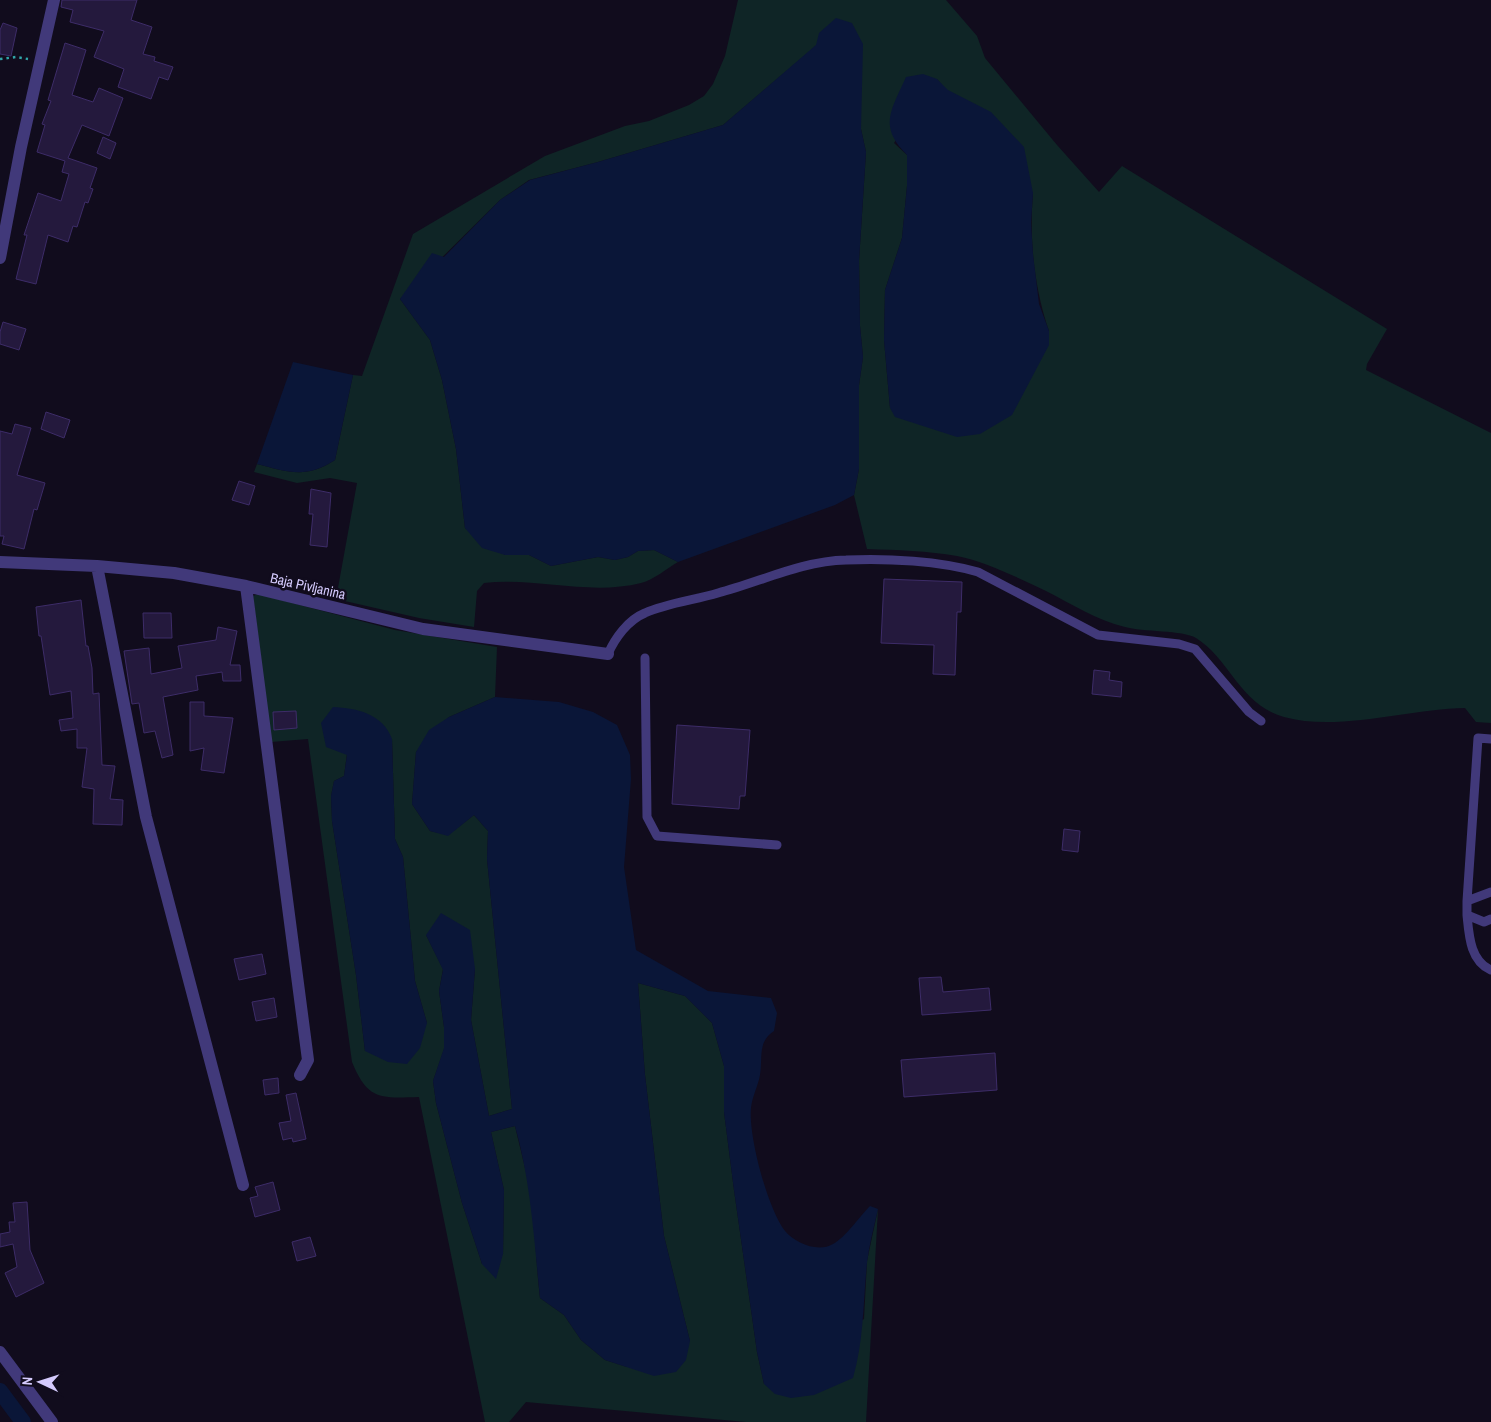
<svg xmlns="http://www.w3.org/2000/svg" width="1491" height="1422" font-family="'Archivo Narrow',sans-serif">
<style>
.green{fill:#0f2526;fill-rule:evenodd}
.water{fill:#0a1638}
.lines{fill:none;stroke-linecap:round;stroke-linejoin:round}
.canal{stroke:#0a1638;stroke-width:16}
.building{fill:#24193d;stroke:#3d2c68}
.path{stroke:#31a6aa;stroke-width:2.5;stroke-dasharray:2.5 4;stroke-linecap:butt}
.service{stroke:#41397a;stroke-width:9}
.minor{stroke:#41397a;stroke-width:12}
.tertiary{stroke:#41397a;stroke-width:12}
.labels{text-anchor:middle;stroke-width:5;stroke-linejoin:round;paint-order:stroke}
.street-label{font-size:14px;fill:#d4cafd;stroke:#110c1d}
</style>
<rect width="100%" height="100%" fill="#110c1d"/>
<path class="green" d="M738,0h208l31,36 8,22 72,87 42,47 23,-26 265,163 -20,35 -1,6 125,63v290l-15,-1 -11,-14c-56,1 -127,24 -181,9 -45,-13 -53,-57 -88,-79 -13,-8 -54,-6 -71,-11 -29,-7 -53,-23 -79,-36 -28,-13 -59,-29 -89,-35 -29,-5 -60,-6 -90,-7l-13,-54 5,-26v-84l4,-28 -3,-31 -1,-65 7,-109 -5,-23 -1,-27 -43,-57 -94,80 -125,37 -69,18 -29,20 -100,99 30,41 12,40 14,69 9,79 40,27h24l22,11 47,-9 17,3 13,-3 10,-6 16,-1 24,12c-11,6 -24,18 -37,21 -51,13 -106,-6 -157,0l-7,8 -3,36 -55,-9 -83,-19 21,-116 -27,-5 -33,5 -43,-11 3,-8c31,8 49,15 78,-4l18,-85 9,1 51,-142 132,-78 80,-30 24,-5 40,-16 15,-9 9,-12 12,-28zM937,79l96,114c-4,46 1,94 16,138l-159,77 -6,-68 1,-50 17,-52 5,-52v-31l-13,-12z
M258,594l137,36 102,17 -2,50 -46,20 -33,35 -4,52 18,27 18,4 26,-20 14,16 -1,28 25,250 -23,7 -18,-96 4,-51 -49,-34 17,34 -4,22 5,36v22l-11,32 3,22 26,100 20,61 21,-10 1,-64 -13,-58 24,-6c7,31 18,68 19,99 2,24 3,48 6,73l24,17 17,25 24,20 22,7 63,-26 -26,-105 -19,-161 -7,-92 47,13 27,27 12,43v46l10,78 23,162 7,32 100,-65 3,-58 11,-52 -12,213h-120l-220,-20 -17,20h-24l-66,-325c-38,1 -51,4 -67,-35l-44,-323 -37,3 -18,-146zM392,739l3,100 8,18 12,124 12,42 -62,28 -9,-76 -24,-154 -1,-25 3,-15 10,-5 3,-22z"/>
<path class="water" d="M836,18l16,5 11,21 -2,85 5,23 -7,109 1,65 3,31 -4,28v84l-5,26 -19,10 -157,57 -24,-12 -16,1 -10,6 -13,3 -17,-3 -47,9 -22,-11h-24l-23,-7 -17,-20 -9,-79 -14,-69 -12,-40 -30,-41 32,-46 12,4 56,-57 30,-20 68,-18 125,-37 93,-80 3,-12z
M923,74l14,5 11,11 43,22 33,35 9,46 -2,30 2,31 6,50 10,27v14l-37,70 -32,19 -23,3 -62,-20 -5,-9 -6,-68 1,-50 17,-52 5,-52v-31c-29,-29 -16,-44 -1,-78z
M293,362l60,13 -18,85c-29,19 -47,12 -78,4z
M495,697l64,5 34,10 24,13 13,30 1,24 -7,88 12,83 72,41 63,7 6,15 -3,18c-17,11 -11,27 -14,44 -2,11 -8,22 -9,33 -3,27 17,102 34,123 10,12 33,22 48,13 12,-6 27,-28 37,-38l8,3c-4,18 -9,36 -11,54 -4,39 -3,77 -14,115l-39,17 -23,3 -16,-4 -11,-10 -7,-32 -23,-162 -10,-78v-46l-12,-43 -27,-27 -47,-13 7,92 19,161 26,105 -4,19 -10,12 -22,4 -49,-16 -24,-20 -17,-25 -24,-17c-6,-58 -9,-116 -25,-172l-24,6 13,58 -1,64 -7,25 -14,-15 -20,-61 -26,-100 -3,-22 11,-33v-21l-5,-36 4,-21 -17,-35 15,-22 29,17 5,39 -4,51 18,96 23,-7 -25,-250 1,-28 -14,-16 -26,21 -18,-5 -18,-27 4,-52 13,-22 20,-13z
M333,707c24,1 50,7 59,32l3,100 8,18 12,124 12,42 -7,25 -13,16 -19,-2 -23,-11 -9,-76 -24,-154 -1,-25 3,-15 10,-5 3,-21 -21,-8 -5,-24z"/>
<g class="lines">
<path class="canal" d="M0,1391l23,31"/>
</g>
<path class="building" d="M62,0h75l-6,20 21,7 -9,27 12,3 -1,4 19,6 -5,13 -9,-3 -8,22 -33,-12 6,-18 -30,-12 10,-26 -34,-9 3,-12 -12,-3z
M3,23l14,5 -6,28 -11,-2v-24z
M65,43l21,7 -14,45 21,7 6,-14 24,10 -14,38 -27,-11 -14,33 29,10 -7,20 3,1 -5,14 -3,-1 -8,25 -4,-1 -5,16 -20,-7 -12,49 -20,-5 11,-44h-3l14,-42 23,8 8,-27 -7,-2 3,-11 -28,-9 8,-27 -3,-1 9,-23 -3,-1z
M103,137l13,6 -6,16 -13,-6z
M3,322l23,7 -7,21 -19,-6v-12z
M46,412l24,8 -6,18 -23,-9z
M15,424l16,4 -14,47 28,8 -8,27 -3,-1 -10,40 -22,-5 2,-8h-4v-105l12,3z
M239,481l16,5 -6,19 -17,-5z
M311,489l20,4 -4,54 -17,-2 3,-31h-4z
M884,579l78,3 -1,30h-4l-2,63 -22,-1 1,-29 -53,-2z
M81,600l5,46h2l4,22 1,26 6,-1 3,72 13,1 -5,33 13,1 -1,25 -29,-1 1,-35 -12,-2 5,-39h-10v-19l-16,2 -2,-11 14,-2 -2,-27 -21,4 -9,-59h-2l-3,-29z
M143,613h28l1,25h-28z
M218,627l19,4 -7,34h10l1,16h-18l-1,-9 -26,4 2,14 -35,7 10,58 -11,3 -7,-27 -11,2 -5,-30 -7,1 -8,-53 25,-3 2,26 31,-6 -4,-22 38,-6z
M1094,670l16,2 -1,8 13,2 -1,15 -29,-3z
M190,702h14v14l29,2 -9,55 -23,-3 3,-22 -14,3z
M296,711l1,17 -23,2 -1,-18z
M677,725l73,5 -5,66h-5l-1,13 -67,-5z
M1064,829l16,2 -2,21 -16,-2z
M262,954l4,20 -27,6 -5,-21z
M941,977l2,15 46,-4 2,22 -69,5 -3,-37z
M274,998l3,19 -21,4 -4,-19z
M995,1053l2,37 -93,7 -3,-37z
M278,1078l1,15 -14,2 -2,-15z
M296,1093l10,46 -13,3 -1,-4 -9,2 -4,-17 12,-2 -5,-26z
M273,1182l7,28 -25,7 -5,-19 8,-2 -3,-9z
M27,1202l3,48 14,33 -28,14 -11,-24 12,-6 -4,-23 -13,3v-13l10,-2 -1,-10h6l-2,-19z
M310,1237l6,19 -19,5 -5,-19z"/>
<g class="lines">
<path class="path" d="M0,59l16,-2 12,2"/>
<path class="service" d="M608,654c7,-16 20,-34 37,-41 22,-10 50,-13 73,-20 42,-11 84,-32 128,-33 41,-2 94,1 132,12l120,63 81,9 16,5 54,63 12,9
M645,658l2,159 10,19 120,9
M1491,739l-13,-1 -11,163v14l17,7 7,-3
M1467,901l24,-9
M1467,915c2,20 3,46 24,55"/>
<path class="minor" d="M0,562l97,4 77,7 72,13 177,43 185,25
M97,566l49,251 97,368
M246,586l62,474 -8,15
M0,1352l52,70"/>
<path class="tertiary" d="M0,258l21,-111 33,-147"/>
</g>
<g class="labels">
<g class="street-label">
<text transform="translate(308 586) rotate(13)" y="5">Baja Pivljanina</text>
</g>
</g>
<g transform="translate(40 1382) rotate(274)" stroke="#110c1d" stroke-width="4" paint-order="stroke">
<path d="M0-4L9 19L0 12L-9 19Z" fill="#d4cafd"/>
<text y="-8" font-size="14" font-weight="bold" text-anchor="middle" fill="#d4cafd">N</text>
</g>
</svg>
